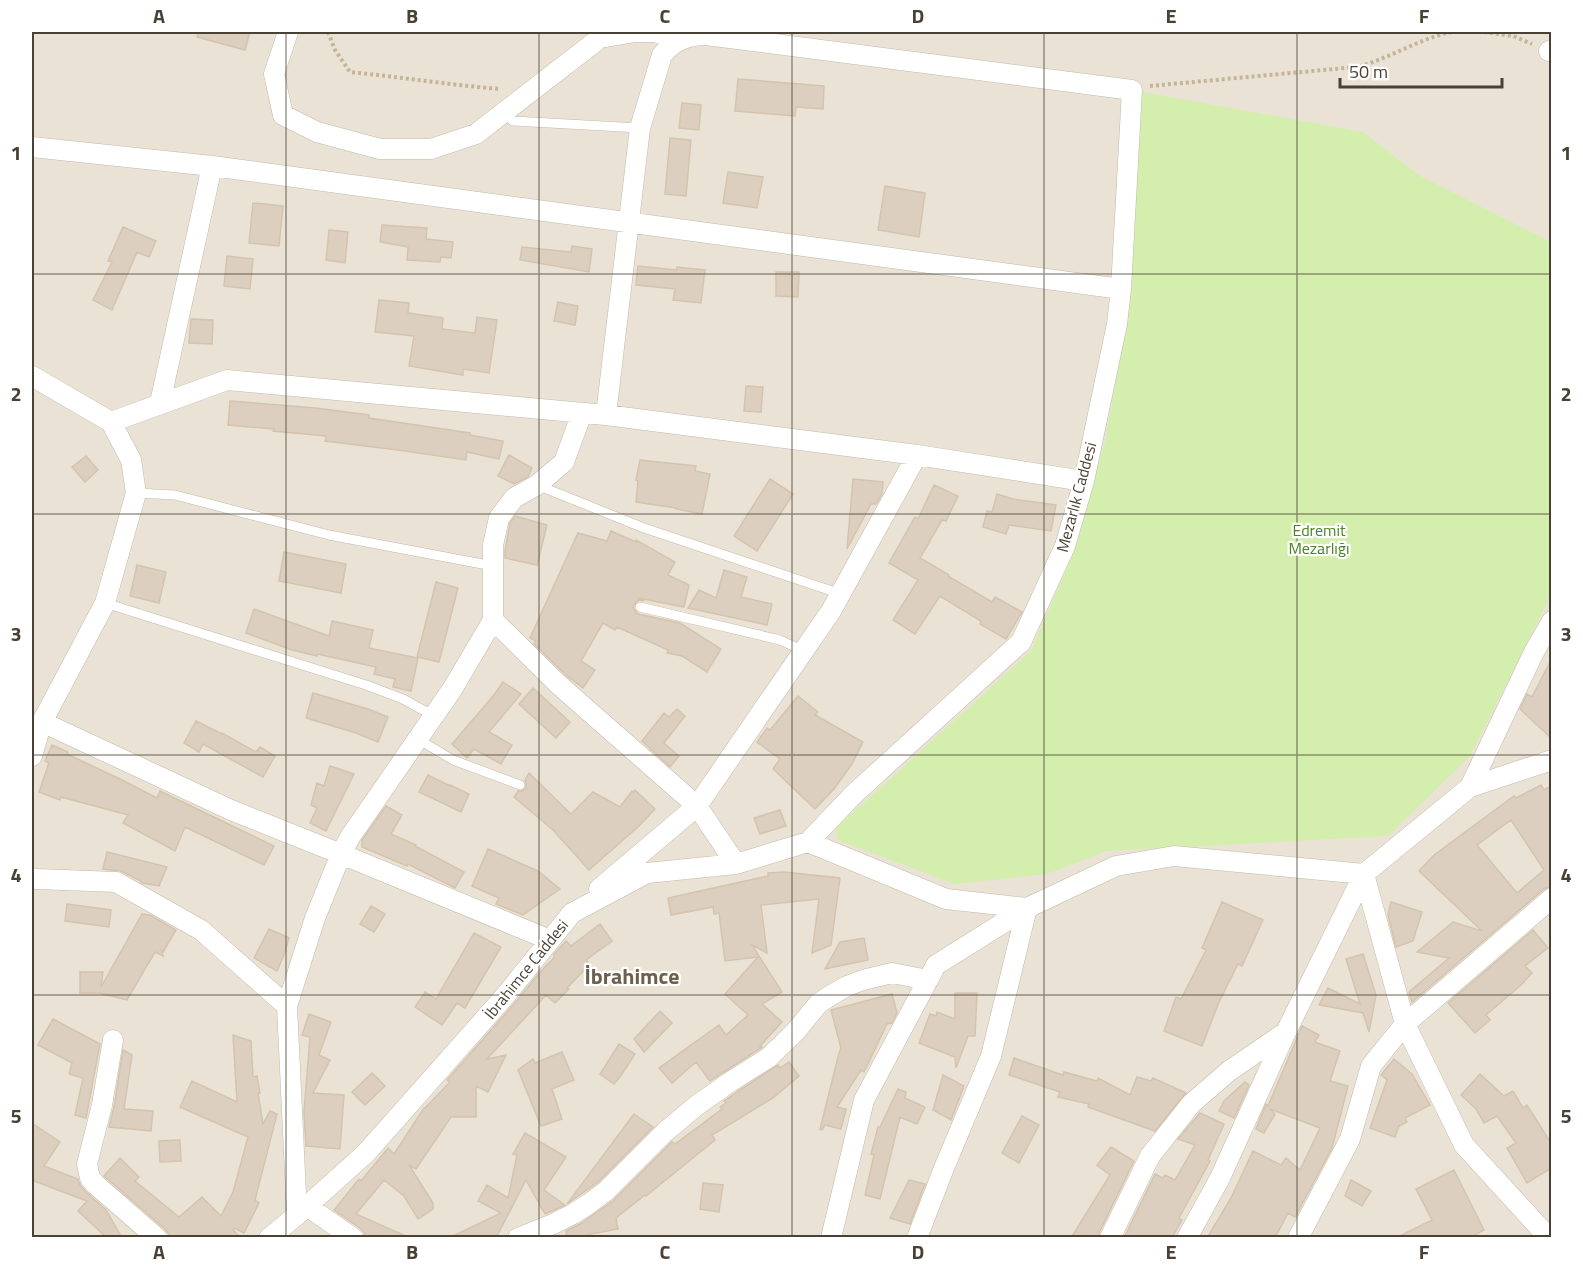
<svg xmlns="http://www.w3.org/2000/svg" width="1583" height="1269" font-family="'Titillium Web',sans-serif">
<style>
.residential{fill:#eae3d5}
.green{fill:#d3eead}
.building{fill:#dccfbf;stroke:#d4c4ae;stroke-width:1.5;fill-rule:evenodd}
.lines{fill:none;stroke-linecap:round;stroke-linejoin:round}
.service-casing{stroke:#c2b9a9;stroke-width:10}
.minor-casing{stroke:#c2b9a9;stroke-width:21}
.path{stroke:#c6b499;stroke-width:4;stroke-dasharray:3 3;stroke-linecap:butt}
.service{stroke:#fff;stroke-width:9}
.minor{stroke:#fff;stroke-width:20}
.grid{fill:none;stroke:#4a4135;stroke-width:1.5;stroke-opacity:0.55}
.labels{text-anchor:middle;stroke-width:4.5;stroke-linejoin:round;paint-order:stroke}
.street-label{font-size:16px;fill:#4a4135;stroke:#fff}
.park-label{font-size:16px;fill:#4a8321;stroke:#fff}
.district-label{font-size:22px;font-weight:bold;fill:#6e5f4b;stroke:#fff}
.neatline{fill:none;stroke:#4a4135;stroke-width:2}
.grid-label{font-size:20px;text-anchor:middle;font-weight:bold;fill:#4a4135}
</style>
<rect width="100%" height="100%" fill="#f6f1e8"/>
<path class="residential" d="M32,32h1519v1205h-1519z"/>
<path class="green" d="M1138,91l225,41 57,44 131,66v353l-81,161 -82,80 -281,15 -60,23 -92,10 -118,-44 -1,-12 195,-177 41,-95 33,-114 26,-146z"/>
<path class="building" d="M198,32h52l-5,18 -48,-13z
M738,79l86,7 -1,23 -27,-2 -1,9 -60,-5z
M682,103l19,2 -2,25 -20,-2z
M670,138l21,2 -5,56 -21,-2z
M728,172l35,5 -6,31 -34,-5z
M885,186l40,7 -6,44 -41,-7z
M253,203l30,3 -4,40 -30,-3z
M382,225l45,3 -1,11 27,3 -2,16 -10,-1 -1,5 -33,-2 1,-13 -28,-5z
M123,227l33,14 -7,16 -12,-5 -25,58 -19,-10 19,-38 -4,-1z
M329,230l19,2 -3,31 -19,-3z
M572,246l20,3 -3,23 -69,-12 2,-13 49,5z
M227,256l26,3 -3,30 -26,-3z
M638,266l39,4v-3l28,3 -4,33 -28,-3 2,-11 -39,-4z
M776,272h23l-1,25 -22,-1z
M379,300l30,3 -1,10 35,5 -1,11 33,4 2,-16 20,3 -8,53 -26,-4v6l-54,-9 5,-30 -39,-4z
M558,302l20,4 -3,19 -21,-4z
M191,319l22,1 -1,24 -23,-1z
M746,386l17,1 -2,25 -17,-1z
M230,401l86,7 53,7v3l101,15v2l33,6 -4,18 -32,-7 -1,8 -68,-10 -73,-9 1,-5 -53,-5 1,-2 -46,-4z
M509,455l23,13 -4,9 -14,7 -16,-8z
M86,456l12,14 -13,12 -13,-15z
M640,460l56,6 -1,5 15,3 -8,40 -26,-5v-1l-40,-6 2,-21 -2,-1z
M770,479l23,15 -36,57 -23,-15z
M853,479l30,3 -1,12 -6,10h-5l-24,45z
M934,485l24,11 -12,25 -4,-1 -22,38 29,17 -1,1 44,26 3,-5 27,15 -16,27 -26,-15 1,-3 -41,-25 -25,38 -22,-14 25,-40 -29,-17 26,-46 3,2z
M997,494l16,5 43,6 -5,26 -42,-6 -3,9 -23,-7 4,-16 5,1z
M515,516l32,9 -10,40 -32,-7v-7l5,-28z
M611,531l25,11v-2l39,22 -7,13 21,10 -5,22 -46,-9 6,3 -5,-1 -3,2 -3,6 5,6 42,9 41,26 -14,23 -25,-16 -15,-3 1,-3 -51,-23 -2,3 -12,-7 -22,38 14,9 -12,18 -16,-12 -33,-32 2,-3 -6,-3 48,-105 29,8z
M284,552l62,12 -5,29 -62,-12z
M137,565l29,7 -7,31 -29,-7z
M724,570l23,7 -6,20 31,7 -5,21 -79,-17 11,-18 17,8z
M436,582l22,6 -19,74 -22,-5z
M254,609l75,27 3,-15 41,9 -4,18 49,10 -7,33 -18,-4 2,-8 -21,-5 2,-7 -59,-13v2l-25,-6 -46,-17z
M1551,660v78l-31,-29 7,-15 5,3z
M503,682l18,12 -32,38 23,13 -11,19 -27,-15 -7,9 -15,-14 42,-49z
M533,688l37,34 -14,16 -37,-34z
M313,693l55,16 20,8 -10,25 -22,-9 -50,-15z
M798,696l20,16 -3,3 48,27 -11,22 -18,25 -19,20 -42,-40 7,-10 -23,-17 10,-14 3,2z
M677,709l8,7 -21,27 15,13 -9,11 -28,-26 22,-28 5,4z
M196,721l26,13v-1l34,19 4,-5 15,9 -12,21 -60,-33 -4,8 -15,-9z
M52,745l16,7 -1,2 55,26 35,18 3,-7 114,55 -10,19 -79,-38 -10,24 -52,-28 5,-8 -67,-18 -1,3 -21,-8 10,-29 -4,-2z
M330,766l24,8 -28,57 -16,-8 7,-15 -6,-3 6,-22 7,3z
M529,773l42,41 22,-22 27,15 12,-16 2,1 1,-2 20,19 -16,17 -50,44 -36,-40 -39,-33 4,-6h4l4,-3v-5l-1,-3z
M428,775l22,11v-1l19,9 -8,18 -42,-20z
M1541,785l3,5 7,-4v100l-7,3 -132,113 -3,-10 40,-34 -32,-6 36,-30 29,9 -63,-60 15,-16 80,-59 2,2zM1511,820l33,50 -27,23 -40,-48z
M386,806l16,9 -11,19 25,11 -1,1 49,26 -9,16 -47,-24 -1,2 -45,-19v-7z
M780,810l6,16 -26,8 -6,-16z
M488,849l50,22 22,18 -37,26 -27,-11 3,-6 -27,-12z
M107,852l60,15 -8,19 -17,-3 -3,-3 -18,-9 -18,-2z
M784,872l56,6 -9,67 -19,8 7,-54 -58,6 6,48 -15,-8 30,47 -20,12 20,18 -22,24 2,1 -1,1 -51,33 -14,-19 -24,21 -13,-15 60,-43 7,10 22,-20 -23,-21 33,-37 -33,4 -6,-48 -5,1 -1,-7 -42,8 -3,-17 100,-22v-3z
M1222,902l41,18 -21,46 -4,-2 -19,38 -17,44 -38,-15 12,-34 5,2 25,-49 -4,-2z
M1391,902l31,10 -9,29 -17,6 -8,-32z
M67,904l44,6 -2,17 -44,-6z
M371,906l14,8 -11,18 -14,-8z
M142,914l8,1 26,15 -13,22 -1,-1 1,5 -8,-4 -28,48 -28,-7h-19v-21h23l-2,15z
M600,924l12,17 -26,19 4,4 -23,24 2,1 -14,14 -9,-8 -59,64 19,-4 -18,37 -12,-6v31h-25l-35,52 -7,-4 24,38v6l-15,10 -14,-23 -20,-16 -28,34 54,24h-45l-1,-6 -4,-4 -26,-18 25,-31 2,2 27,-33 6,6 30,-46h1l25,-26 -3,-2 67,-76 26,-32 14,-14v-4l12,-13 5,5z
M269,929l20,9 -5,17 -7,16 -23,-13z
M1533,930l15,18 -23,18 7,7 -11,12 -35,30 4,5 -15,13 -27,-30z
M474,933l27,14 -36,61 -8,-5 -15,22 -27,-18 10,-15 11,7z
M864,938l4,22 -43,9 15,-27z
M1363,954l13,41 -7,37 -6,-19 -44,-8 9,-17 32,16 -14,-45z
M955,993h22l-2,43h-7l-12,32 -1,-11 -36,-14 11,-29 6,2 1,-4 18,7z
M892,994l5,19 -5,10 -5,1 -23,48 -3,-2 -24,37 9,2 -5,20 -16,-4 -3,5 -2,-1 19,-76 2,-5 -10,-38z
M660,1011l12,12 -28,29 -10,-13z
M309,1014l22,8 -12,33 11,5 -17,33 31,2 -4,54 -34,-3 -2,-34 6,-75 -8,-2z
M53,1019l47,25 -14,74 -11,-3 8,-37 -14,-4 3,-11 -34,-18z
M1302,1026l17,9 -4,7 25,9 -10,30 18,5 -16,62 -37,69 -7,-4 -13,25h-68l24,-40 22,-47 28,14 5,-7 14,12 20,-42 -50,-19 5,5 -11,19 -8,-4 10,-25 2,2z
M233,1035l18,6 2,36 4,-1 3,17h-2l5,31 7,-13 7,3 -22,86 4,3 -15,30 -10,-5 -1,2 8,8h-69l-7,-9 -61,-53 16,-18 19,19 -4,4 44,36 23,-20 19,19 12,-24 15,-55 -68,-30 12,-26 45,21z
M619,1044l16,10 -15,23 -6,7 -14,-10z
M123,1050l9,5 -8,54 29,2 -2,20 -42,-4 5,-20z
M562,1052l12,28 -22,9 10,30 -21,7 -23,-56 15,-11 2,4z
M1014,1058l49,17 1,-3 33,9 1,-3 32,17 7,-18 14,4 2,-3 33,15 -31,38 -67,-24 1,-3 -31,-7 2,-5 -51,-17z
M1394,1059l18,15 18,31 -25,13 2,4 -8,4 -4,11 -25,-9 17,-48 -6,-5z
M789,1062l10,14 -26,22 -61,37 3,5 -69,56 -1,-1 -29,23 2,11 -32,6v3h-19l-1,-7 14,-7 33,-23 59,-59 3,2 47,-35 -2,-2 6,-4 -2,-2 13,-9 41,-27 2,3z
M372,1073l13,13 -20,19 -13,-13z
M1480,1074l24,22 9,-5 10,17 4,-3 24,38v25l-24,15 -20,-35 9,-5 -19,-27 -13,7 -8,-14 -15,-14z
M943,1075l21,11 -13,34 -18,-10z
M1245,1082l4,3 -15,33 -15,-7 5,-10z
M898,1089l8,3 -1,6 20,9 -8,17 -17,-7 -20,82 -15,-4 9,-40 -3,-1 7,-27h2z
M1200,1113l24,11 -16,36 2,1 -31,57 3,2 -10,18h-48l31,-64 8,4 2,-3 10,5 20,-35 -17,-6z
M634,1114l19,13 -55,55 -31,22z
M1022,1116l17,9 -20,38 -17,-10z
M32,1123l28,19 -16,24 34,13 2,6 6,7 20,18 16,28h-15l-29,-27 9,-10 -53,-20 -2,4z
M525,1133l41,24 -22,33 21,15 -20,9 -19,-34 -30,58h-47l52,-25 -23,-12 9,-16 21,13 9,-43 -4,-1z
M180,1140l1,21 -21,1 -1,-21z
M1111,1147l23,14 -35,72 -1,5h-27l39,-63 -13,-10z
M1454,1170l30,60 -15,8h-73l36,-18 -16,-31z
M909,1180l16,4 -15,40 -20,-6z
M1351,1180l20,11 -9,15 -17,-10z
M703,1183l20,2 -4,27 -19,-3z"/>
<g class="lines">
<defs>
<path id="service" d="M503,113l10,8 127,7
M537,485l107,43 197,66
M136,493l39,2 154,40 164,31
M105,603l261,82 37,14 31,17
M640,607l140,33 24,11
M418,739l35,21 67,25"/>
<path id="minor" d="M288,32l-14,42 9,41 34,17 63,17h51l45,-15 124,-96 35,-6h21l22,8
M1549,51l3,-1
M32,147l180,19 909,123
M32,376l79,46 20,38 5,33 -31,110 -63,119 -10,34
M160,403l52,-237
M606,415l34,-287 22,-73c12,-14 25,-20 44,-20l426,55 -11,199 -4,35 -33,157 -19,65 -44,96 -166,151 -47,49
M111,422l116,-42 379,35 311,40 167,26
M493,620l66,65 138,121 39,58
M42,722l189,88 110,44 209,86
M1470,787l64,-135 18,-31
M1364,874l41,150 59,121 85,93
M32,878l5,1 79,3 85,48 86,76
M599,889l98,-83 134,-195 86,-156
M113,1040l-11,65 -15,59 3,14 5,6 62,54
M307,1206l46,32
M297,1215l-10,-209 28,-88 26,-64 9,-17 103,-149 40,-68v-75l6,-27 15,-20 23,-13 27,-23 18,-49
M269,1238l28,-23 69,-62 139,-157 67,-83 75,-40 89,-9 72,-22 138,57 81,9
M518,1238l35,-14 20,-10 17,-11 16,-12 59,-59 31,-26 34,-24 38,-24 27,-26 24,-29 14,-9 14,-8 16,-6 29,-7 36,7
M831,1238l33,-138 72,-135 91,-57 89,-42 58,-10 190,18
M917,1238l27,-70 47,-112 36,-148
M1110,1238l40,-82 41,-52 38,-33 57,-39
M1187,1238l33,-60 66,-146 78,-158 106,-87 82,-27
M1298,1238l52,-99 21,-73 34,-42 147,-126"/>
</defs>
<use href="#service" class="service-casing"/>
<use href="#minor" class="minor-casing"/>
<path class="path" d="M328,32l7,18 15,22c51,5 100,13 150,17
M1484,32l29,4 19,8
M1150,86l206,-19c34,-8 61,-28 96,-35"/>
<use href="#service" class="service"/>
<use href="#minor" class="minor"/>
</g>
<path class="grid" d="M286,32v1206M539,32v1206M792,32v1206M1044,32v1206M1297,32v1206M32,274h1520M32,514h1520M32,755h1520M32,995h1520"/>
<g class="labels">
<g class="street-label">
<text transform="translate(1076 497) rotate(-75)" y="6">Mezarlık Caddesi</text>
<text transform="translate(526 969) rotate(-51)" y="6">İbrahimce Caddesi</text>
</g>
<g class="park-label">
<text x="1319" y="536">Edremit<tspan x="1319" dy="18">Mezarlığı</tspan></text>
</g>
<g class="district-label">
<text x="632" y="984">İbrahimce</text>
</g>
</g>
<rect width="1583" height="1269" fill="none" stroke="#ffffff" stroke-width="66"/>
<path d="M1340 78v9h162v-9" fill="none" stroke="#4a4135" stroke-width="3"/>
<text x="1349" y="78" font-size="18" fill="#4a4135" stroke="#ffffff" stroke-width="4.5" paint-order="stroke">50 m</text>
<rect x="33" y="33" width="1517" height="1203" class="neatline"/>
<g class="grid-label">
<text x="159" y="23">A</text>
<text x="412" y="23">B</text>
<text x="665" y="23">C</text>
<text x="918" y="23">D</text>
<text x="1171" y="23">E</text>
<text x="1424" y="23">F</text>
<text x="16" y="160">1</text>
<text x="1566" y="160">1</text>
<text x="16" y="401">2</text>
<text x="1566" y="401">2</text>
<text x="16" y="641">3</text>
<text x="1566" y="641">3</text>
<text x="16" y="882">4</text>
<text x="1566" y="882">4</text>
<text x="16" y="1123">5</text>
<text x="1566" y="1123">5</text>
<text x="159" y="1259">A</text>
<text x="412" y="1259">B</text>
<text x="665" y="1259">C</text>
<text x="918" y="1259">D</text>
<text x="1171" y="1259">E</text>
<text x="1424" y="1259">F</text>
</g>
</svg>
